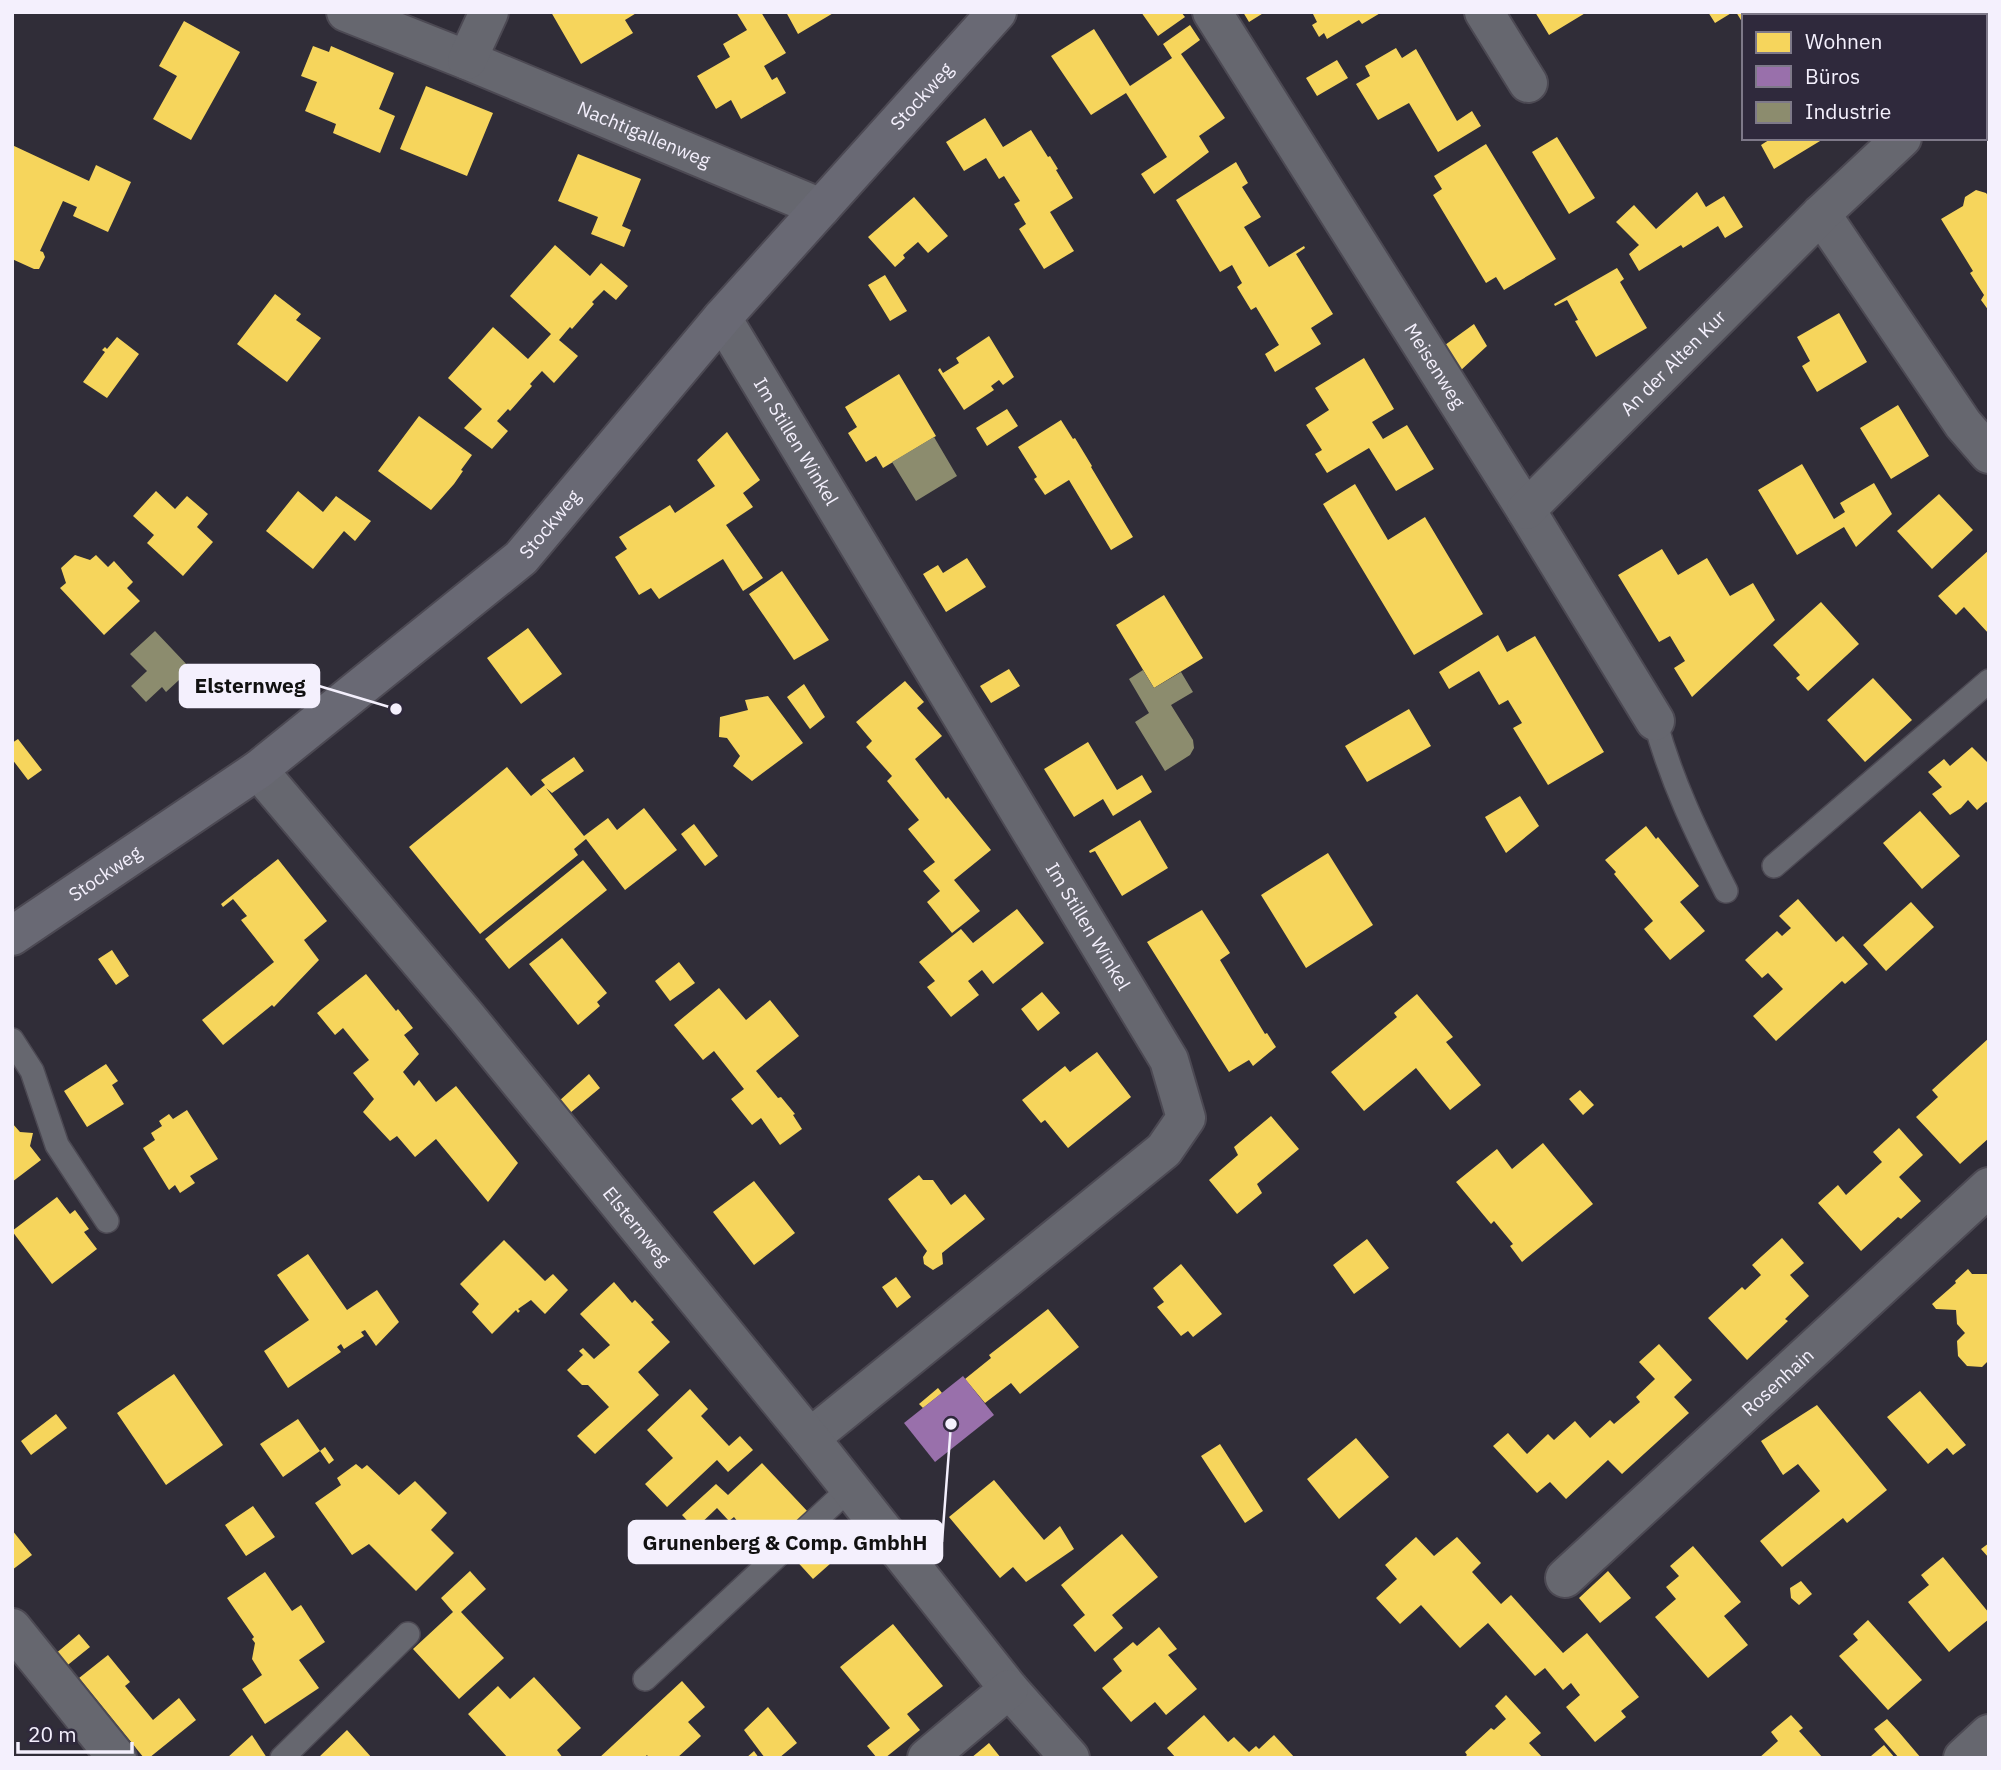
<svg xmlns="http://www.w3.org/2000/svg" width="2001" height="1770" font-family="'IBM Plex Sans',sans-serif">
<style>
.homes{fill:#f6d55c}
.offices{fill:#9970ab}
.industry{fill:#8c8c6e}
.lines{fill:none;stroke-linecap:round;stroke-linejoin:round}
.lane-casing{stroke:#4c4953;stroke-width:26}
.street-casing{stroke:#4c4953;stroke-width:42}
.secondary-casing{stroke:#4c4953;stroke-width:42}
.lane{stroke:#66676f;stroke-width:23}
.street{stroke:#66676f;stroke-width:38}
.secondary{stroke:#696974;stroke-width:38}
.labels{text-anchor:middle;stroke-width:7;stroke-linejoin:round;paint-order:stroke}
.street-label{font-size:19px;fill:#f4f0fd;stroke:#2f293c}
.leader{fill:none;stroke:#f4f0fd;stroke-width:2.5}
.callout-dot{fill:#f4f0fd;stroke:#2f293c;stroke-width:2.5}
.callout{fill:#f4f0fd;stroke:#f4f0fd;stroke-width:2.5}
.callout-label{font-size:21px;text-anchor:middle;font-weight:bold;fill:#111}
</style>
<rect width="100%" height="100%" fill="#302d38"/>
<path class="homes" d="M551,12h87l-13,8 8,13 -52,31z
M736,12h25l25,41 -22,13 8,14 5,-3 9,16 -45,26 -10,-19 -15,9 -19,-33 33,-19 -7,-13 24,-14z
M786,12h49l-37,22z
M1141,12h40l4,5 -27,19z
M1243,12h22l-16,10z
M1312,12h70l-20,12 -3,-4 -32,19 -3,-6 -5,4 -7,-12 5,-3z
M1535,12h52l-38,23z
M1708,12h25l-18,11z
M1736,12h40l2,4h-34v9z
M1930,12h42l3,4h-49z
M184,21l56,31 -49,88 -38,-21 24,-43 -18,-10z
M1190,25l10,15 -19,14 44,64 -26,18 10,16 -55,42 -13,-20 26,-17 -41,-64 -35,22 -40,-59 43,-27 36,57 42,-28 -9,-14z
M313,46l16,6 2,-6 63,27 -15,36 16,7 -15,37 -47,-20 3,-9 -31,-13 12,-29 -16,-6z
M1396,48l6,10 14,-9 41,72 15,-10 9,15 -43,26 -29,-49 -31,17 -22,-36 14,-8 -5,-10z
M1337,60l11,18 -31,18 -11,-18z
M426,86l67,27 -26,63 -67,-27z
M1985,91l4,4v48l-4,-4z
M985,118l18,29 28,-17 17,27 2,-1 8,13 -2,1 17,28 -23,14 24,39 -30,18 -25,-40 7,-5 -12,-20 6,-3 -16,-25 -5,3 -13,-21 -22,13 -18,-29z
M1557,137l38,61 -26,16 -37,-62z
M1772,138h53l-51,31 -13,-24z
M1486,144l70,115 -52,31 -8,-13 -10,6 -53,-88 9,-6 -8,-13z
M12,145l77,36 7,-16 35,17 -23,50 -35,-16 4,-9 -14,-6 -23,50 3,1 2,5 -6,12h-5l-22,-10z
M578,154l63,25 -19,47 9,4 -7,17 -33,-13 7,-17 -40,-16z
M1236,162l12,21 -6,4 19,30 -17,10 25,40 35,-21 1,2 -9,6 37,60 -22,14 10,16 -46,28 -10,-18 14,-9 -23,-38 -5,3 -14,-23 5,-4 -10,-18 -12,7 -44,-72z
M1976,190l10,3 3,4v114l-8,-11 3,-5 -14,-22 3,-2 -32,-52 22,-13 2,-9z
M1697,192l9,15 18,-11 19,31 -18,11 -7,-12 -35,22 -2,-3 -42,26 -10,-17 10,-9 -23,-23 18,-17 22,24z
M914,197l34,39 -20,17 -10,-11 -15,13 2,3 -10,9 -27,-30z
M555,245l35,31 11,-13 27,23 -12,14 -12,-10 -12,12 2,2 -22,25 -2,-2 -11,13 19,16 -24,27 -12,-12 -12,13 2,2 -22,25 -2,-2 -11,12 11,10 -16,18 -28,-21 18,-19 -34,-31 45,-51 35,32 23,-25 -41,-38z
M1617,268l7,11 -4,3 27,46 -51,29 -21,-36 3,-1 -11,-20 -12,6 -1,-2z
M885,275l22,36 -17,10 -22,-36z
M275,294l26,20 -5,6 25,18 -34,44 -50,-38z
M1839,313l28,49 -50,30 -15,-26 8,-5 -13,-24z
M1474,324l13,22 -27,25 -15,-26z
M989,336l25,41 -11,8 -4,-5 -8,6 3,4 -30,20 -26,-40 2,-2 3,5 16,-10 -3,-5z
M117,337l22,17 -32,44 -24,-16 22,-30 -3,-2 3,-3 2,2z
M1364,358l30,51 -22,13 11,17 24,-14 27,44 -38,22 -27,-43 -42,25 -12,-19 7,-4 -16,-25 23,-15 -14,-22z
M899,374l37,62 -53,32 -7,-12 -10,6 -18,-29 9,-6 -12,-20z
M1898,405l31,51 -38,23 -31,-51z
M1007,409l11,17 -31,20 -11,-18z
M419,416l53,39 -11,15 2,1 -9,13 -23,26 -53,-39z
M1061,420l12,19 2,-1 17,28 -1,1 42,70 -22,13 -42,-70 -24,15 -11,-16 3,-2 -19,-30z
M727,432l33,48 -17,13 10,14 -27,18 37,53 -20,13 -20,-32 -64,40 -8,-11 -12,7 -24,-38 12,-8 -8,-12 51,-32 5,8 40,-27 -18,-26z
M1802,464l32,55 11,-7 -5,-9 34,-20 18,31 -36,33 -12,-20 -47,28 -39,-65z
M1355,484l33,56 37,-23 58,97 -69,41 -91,-151z
M156,491l19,18 12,-13 21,18 -11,13 16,15 -30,34 -36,-33 7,-8 -21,-19z
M298,491l25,21 13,-16 35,25 -16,20 -11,-10 -31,38 -47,-38z
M1939,494l34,36 -41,39 -35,-38z
M1662,549l16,26 29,-17 23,38 23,-13 22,37 -83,77 -18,-29 11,-7 -15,-25 -11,6 -41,-67z
M1989,550v84l-25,-27 -8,8 -18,-19z
M75,555l15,5 6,-5 12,12 6,-6 19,21 -6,6 13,13 -36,34 -44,-47 6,-5 -5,-15z
M967,558l19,29 -40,25 -23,-38 15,-9 5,8z
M782,571l47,69 -35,20 -45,-66z
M1164,595l39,63 -49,30 -38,-63z
M1821,602l38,42 -51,47 -12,-13 4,-3 -27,-30z
M528,628l34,46 -41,30 -34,-46z
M1498,635l9,17 28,-16 69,116 -56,33 -35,-57 9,-5 -14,-23 -9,5 -20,-34 -30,18 -10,-17z
M1009,669l11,17 -29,17 -11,-17z
M1873,678l39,42 -47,42 -38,-42z
M905,681l19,21 -7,6 25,28 -27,23 31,40 2,-2 43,53 -37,30 26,31 -28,22 -25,-31 13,-11 -17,-20 12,-9 -27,-33 11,-9 -32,-39 5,-5 -26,-29 6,-6 -16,-19z
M804,684l21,33 -15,12 -23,-32z
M768,696l35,47 -51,38 -19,-15 7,-10 -13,-18 -8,-1 1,-20 28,-7 -3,-10z
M1409,709l22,37 -64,36 -22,-36z
M18,739l24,31 -14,10 -16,-21v-16z
M1088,742l29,48 25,-15 10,17 -39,24 -10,-17 -29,18 -30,-48z
M1972,747l17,17v40l-3,-2 -9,8 -9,-10 -7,8 -11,7 -18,-21 10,-7 -14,-15 16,-13 6,7z
M574,757l10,14 -32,22 -6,-5 38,48 24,-18 9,12 27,-22 33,42 -52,40 -39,-51 -12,10 4,6 -98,79 -71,-87 98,-80 24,29 14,-11 -4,-5z
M1520,796l19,30 -33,27 -21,-36z
M1920,811l40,45 -38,33 -39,-46z
M1140,820l28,48 -46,28 -27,-45 -5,2 -1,-2z
M694,824l24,32 -13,10 -24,-32z
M1646,826l10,13 2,-2 41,49 -19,16 25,29 -35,29 -26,-31 9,-8 -39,-47 2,-2 -11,-12z
M1328,853l45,72 -67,43 -45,-73z
M278,859l49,62 -23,19 15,20 -45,47 -2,-2 -49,40 -21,-25 72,-58 -33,-42 6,-4 -14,-17 -10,8 -2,-3z
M583,860l24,30 -98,79 -24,-30z
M1798,899l38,43 7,-6 25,28 -23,20 -3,-3 -66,60 -23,-25 30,-27 -15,-16 -6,5 -17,-18 32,-29 5,5 9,-8 -12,-12z
M1911,902l23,25 -48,44 -23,-26z
M1017,909l27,34 -51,41 -11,-14 -14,11 11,14 -28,22 -24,-30 8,-6 -16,-19 42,-33 12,14z
M1202,910l28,43 -10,7 45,74 2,-1 9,14 -23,19 -4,-6 -20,12 -82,-130z
M562,938l45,55 -10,9 3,4 -22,19 -49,-61z
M112,950l17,26 -13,9 -18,-26z
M679,962l16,21 -25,18 -15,-20z
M366,974l30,37 2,-2 15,19 -9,7 15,19 -16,18 11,14 5,-6 17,22 20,-16 62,77 -30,39 -52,-63 -21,18 -18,-21 -7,5 -27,-29 11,-13 -21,-26 16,-13 -26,-32 -8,7 -18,-22z
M719,988l27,32 24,-20 29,36 -43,35 22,27 3,-1 14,17 -2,1 9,14 -22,16 -19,-27 -9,7 -21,-26 13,-10 -30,-38 -11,9 -29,-35z
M1042,992l18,21 -22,18 -17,-22z
M1417,994l36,43 -7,5 35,43 -31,25 -34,-42 -52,43 -33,-39 66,-55 -3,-4z
M1989,1038v100l-29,26 -44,-47 22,-20 -6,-7z
M1097,1052l34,45 -63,51 -23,-28 -4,3 -19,-23 43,-34 5,6z
M106,1064l12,17 -6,4 12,19 -37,23 -23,-36z
M589,1074l11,14 -30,25 -11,-12z
M1580,1090l14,15 -11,10 -14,-16z
M187,1110l31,49 -28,17 5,7 -15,10 -5,-8 -6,5 -26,-42 12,-8 -4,-7 11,-7 -3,-5 10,-7 4,5z
M1271,1116l28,33 -42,35 5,9 -25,21 -28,-34 29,-25 -4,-8z
M12,1123l8,9 13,1 -3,13 11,14 -29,22z
M1899,1128l24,27 -24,22 22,24 -20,18 -3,-2 -37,34 -43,-48 20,-18 8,10 36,-33 -9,-10z
M1543,1143l50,61 -71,58 -12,-16 3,-2 -19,-23 -3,3 -35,-42 41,-33 15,20z
M919,1175l4,5h10l18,25 14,-11 20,25 -43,34 1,11 -10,6 -9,-6 -1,-7 4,-6 -39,-52z
M754,1181l41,52 -41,32 -41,-53z
M57,1197l13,17 5,-4 14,19 -5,3 13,17 -45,35 -40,-53z
M1782,1238l22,25 -14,12 19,21 -24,23 3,2 -41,39 -39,-42 34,-31 3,3 16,-15 -9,-10z
M1367,1239l22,29 -35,26 -21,-29z
M504,1240l41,41 8,-7 15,16 -23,24 -14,-14 -13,9 2,2 -2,2 -2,-3 -24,24 -20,-22 7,-8 -19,-20z
M308,1254l39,56 30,-20 22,32 -23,24 -11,-16 -4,2 3,4 -20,13 -3,-5 -4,3 4,5 -53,36 -24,-37 45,-31 -32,-45z
M1181,1264l41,50 -29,23 -5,-6 -7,5 -24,-29 7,-5 -11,-14z
M1968,1269l4,5h17v86l-7,7 -15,-1 -9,-10 -1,-15 8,-8 -8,-9 -1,-14 -20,-1 -4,-5 24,-21 -1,-2z
M896,1277l15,20 -14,11 -15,-21z
M614,1282l18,21 3,-3 19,20 -3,2 19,20 -32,30 21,23 -64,59 -18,-18 32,-29 -21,-22h-6l-15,-15 16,-15 -4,-4 4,-3 11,11 16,-14 -30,-31z
M1048,1309l31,38 -59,47 -9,-11 -26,20 -20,-24 26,-21 -2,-3z
M1659,1344l33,36 -18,17 15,16 -67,61 -14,-14 -42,39 -16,-17 -13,11 -44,-47 15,-13 19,21 21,-20 6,6 21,-19 15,17 20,-18 4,4 26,-22 -4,-5 19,-18 -16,-17z
M174,1374l49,71 -57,40 -49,-72z
M938,1388l4,5 -19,15 -4,-4z
M690,1389l18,20 -7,7 28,30 11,-10 13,14 -25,22 -11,-12 -50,47 -22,-23 28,-26 -26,-28z
M1920,1391l46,54 -13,10 -6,-7 -19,16 -41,-47z
M1817,1405l70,85 -40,33 -4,-5 -61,49 -22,-26 60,-50 -22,-27 -15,11 -22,-34z
M56,1414l11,14 -36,27 -10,-14z
M298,1419l22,32 -37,26 -23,-33z
M1356,1438l33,39 -50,42 -32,-40z
M1220,1444l43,67 -18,12 -44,-67z
M325,1447l9,13 -5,4 -9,-13z
M762,1463l47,50 -47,43 -26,-29 1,-1 -2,-2 3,-2 -4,-5 -5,4 -12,-13 -22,21 -13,-14 34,-31 12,11z
M356,1464l6,5 5,-4 32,30 16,-14 32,32 -16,17 23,23 -38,38 -47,-47 -17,11 -37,-52 26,-18 -4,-7z
M994,1480l50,60 16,-14 14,23 -48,33 -13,-15 -13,11 -51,-61z
M253,1506l22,31 -29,19 -21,-31z
M12,1530l20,25 -20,15z
M818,1531l22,24 -27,24 -21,-23z
M1122,1534l36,43 -46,38 11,13 -28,24 -22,-27 12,-10 -24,-30z
M1416,1537l18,19 23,-19 24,26 -9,9 29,32 10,-9 52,58 24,-20 52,64 -18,14 5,6 -31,25 -29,-35 14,-12 -9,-12 -8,7 -18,-22 -10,8 -47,-53 -28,25 -39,-43 -21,19 -24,-26 21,-19 -12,-14z
M1989,1543v15l-8,-9z
M1693,1546l48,56 -17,14 24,29 -40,33 -53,-61 21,-18 -10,-12 13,-11 -9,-10z
M1943,1557l46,56v6l-40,33 -41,-50 21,-17 -8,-10z
M470,1571l16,18 -25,23 43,46 -45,41 -46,-50 40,-37 -12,-14z
M1608,1571l23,27 -31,25 -21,-25z
M265,1572l27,39 9,-6 24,37 -26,18 20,28 -54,36 -23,-35 20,-14 -10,-16 3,-16 -3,-4 2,-2 -27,-39z
M1801,1581l11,13 -13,11 -8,-7 -1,-10z
M1868,1620l54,60 -34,30 -49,-54 19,-16 -5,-6z
M893,1624l50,62 -36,28 13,16 -35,28h-8l-10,-12 23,-18 -50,-61z
M1159,1627l18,22 -9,6 29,34 -31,26 -11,-13 -24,20 -29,-34 20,-17 -9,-12 20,-17 4,4z
M79,1634l11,13 -26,21 -10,-13z
M108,1655l22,27 -5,4 28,34 26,-22 17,22 -47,38h-5l-65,-80z
M534,1677l47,51 -24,22 6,8h-55l-40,-44 30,-28 12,13z
M682,1681l23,26 -17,15 13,14 -24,22h-28l-2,-3 -3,3h-45z
M1506,1695l35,38 -12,10 14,15h-79l3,-3 -2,-3 26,-24 3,2 12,-11 -11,-13z
M768,1707l29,36 -18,15h-14l-21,-28z
M1204,1715l24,27 6,-5 15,15 7,-6 3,3 15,-14 21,23h-119l-9,-10z
M1791,1715l12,13 -4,3 24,27h-64l19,-17 -7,-9z
M1887,1719l11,12 23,27h-22l-14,-16 -11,-13z
M347,1730l25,28h-54z
M252,1735l15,23h-40z
M989,1743l12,15h-30z
M1884,1745l11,13h-23l-1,-2z
M754,1751l5,7h-13z"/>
<path class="offices" d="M963,1376l31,39 -59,47 -31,-39z"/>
<path class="industry" d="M934,437l23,39 -41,25 -24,-39z
M155,631l36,38 -25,23 -4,-5 -16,15 -15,-16 16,-15 -17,-17z
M1143,670l11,18 27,-16 12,20 -22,13 22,35 1,8 -4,7 -25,16 -30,-49 14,-9 -20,-34z"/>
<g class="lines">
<defs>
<path id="lane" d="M1655,721c17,62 42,113 71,170
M1774,866l215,-185
M12,1040l20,31 25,74 50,76
M645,1679l205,-191
M282,1758l126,-124"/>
<g id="street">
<path id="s1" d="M346,12l121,48 354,148"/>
<path id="s2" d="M1212,12l314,498 129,211"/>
<path d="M1484,12l44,71"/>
<path d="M1821,12l2,4"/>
<path d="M467,60l22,-48"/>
<path d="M1985,63l4,-3"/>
<path d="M1821,214l142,210 26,30"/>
<path id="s3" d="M722,318l447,742 17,58 -22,32 -354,288"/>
<path id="s4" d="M1526,510l295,-296 81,-76"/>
<path id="s5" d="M258,770l208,246 344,422 199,251 61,69"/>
<path id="s6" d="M1565,1578l424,-391"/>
<path d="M12,1628l105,130"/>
<path d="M927,1758l82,-69"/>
<path d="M1963,1758l26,-24"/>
</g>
<g id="secondary">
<path id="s7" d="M12,936l246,-166 263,-212 201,-240 275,-306"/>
</g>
</defs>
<use href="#lane" class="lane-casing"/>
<use href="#street" class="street-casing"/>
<use href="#secondary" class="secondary-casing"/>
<use href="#lane" class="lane"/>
<use href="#street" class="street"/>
<use href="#secondary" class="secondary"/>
</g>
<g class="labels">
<g class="street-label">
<text dy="7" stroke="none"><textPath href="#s7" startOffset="1246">Stockweg</textPath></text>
<text dy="7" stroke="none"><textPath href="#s1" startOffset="322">Nachtigallenweg</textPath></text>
<text dy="7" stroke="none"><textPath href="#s4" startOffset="208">An der Alten Kur</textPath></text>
<text dy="7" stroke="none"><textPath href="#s2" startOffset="418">Meisenweg</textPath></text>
<text dy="7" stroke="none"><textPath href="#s3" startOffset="144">Im Stillen Winkel</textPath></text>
<text dy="7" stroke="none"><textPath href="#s7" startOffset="679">Stockweg</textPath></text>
<text dy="7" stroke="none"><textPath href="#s7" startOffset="112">Stockweg</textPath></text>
<text dy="7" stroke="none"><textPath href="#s3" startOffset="710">Im Stillen Winkel</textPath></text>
<text dy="7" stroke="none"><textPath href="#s5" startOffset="593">Elsternweg</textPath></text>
<text dy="7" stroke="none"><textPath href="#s6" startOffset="289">Rosenhain</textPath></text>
</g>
</g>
<path class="leader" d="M396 709L319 686M951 1424L942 1542"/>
<g class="callout-dot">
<circle cx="396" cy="709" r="7"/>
<circle cx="951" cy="1424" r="7"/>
</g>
<g class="callout">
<rect x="180" y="665" width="139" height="42" rx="7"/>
<rect x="629" y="1521" width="313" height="42" rx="7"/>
</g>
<g class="callout-label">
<text x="250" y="693">Elsternweg</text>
<text x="785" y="1550">Grunenberg &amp; Comp. GmbhH</text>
</g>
<rect width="2001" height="1770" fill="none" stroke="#f4f0fd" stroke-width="28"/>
<rect x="1742" y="14" width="245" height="126" fill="#2f293c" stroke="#7e7989" stroke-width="2"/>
<rect x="1756" y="32" width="35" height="21" fill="#f6d55c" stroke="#7e7989" stroke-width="2"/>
<text x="1805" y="49" font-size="21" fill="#f4f0fd">Wohnen</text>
<rect x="1756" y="66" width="35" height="21" fill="#9970ab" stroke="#7e7989" stroke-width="2"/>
<text x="1805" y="84" font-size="21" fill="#f4f0fd">Büros</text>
<rect x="1756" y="102" width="35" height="21" fill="#8c8c6e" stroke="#7e7989" stroke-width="2"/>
<text x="1805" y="119" font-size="21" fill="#f4f0fd">Industrie</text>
<path d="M18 1742v10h114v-10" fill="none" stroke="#f4f0fd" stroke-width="3.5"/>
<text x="28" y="1742" font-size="21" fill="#f4f0fd" stroke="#2f293c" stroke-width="5" paint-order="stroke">20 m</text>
</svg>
